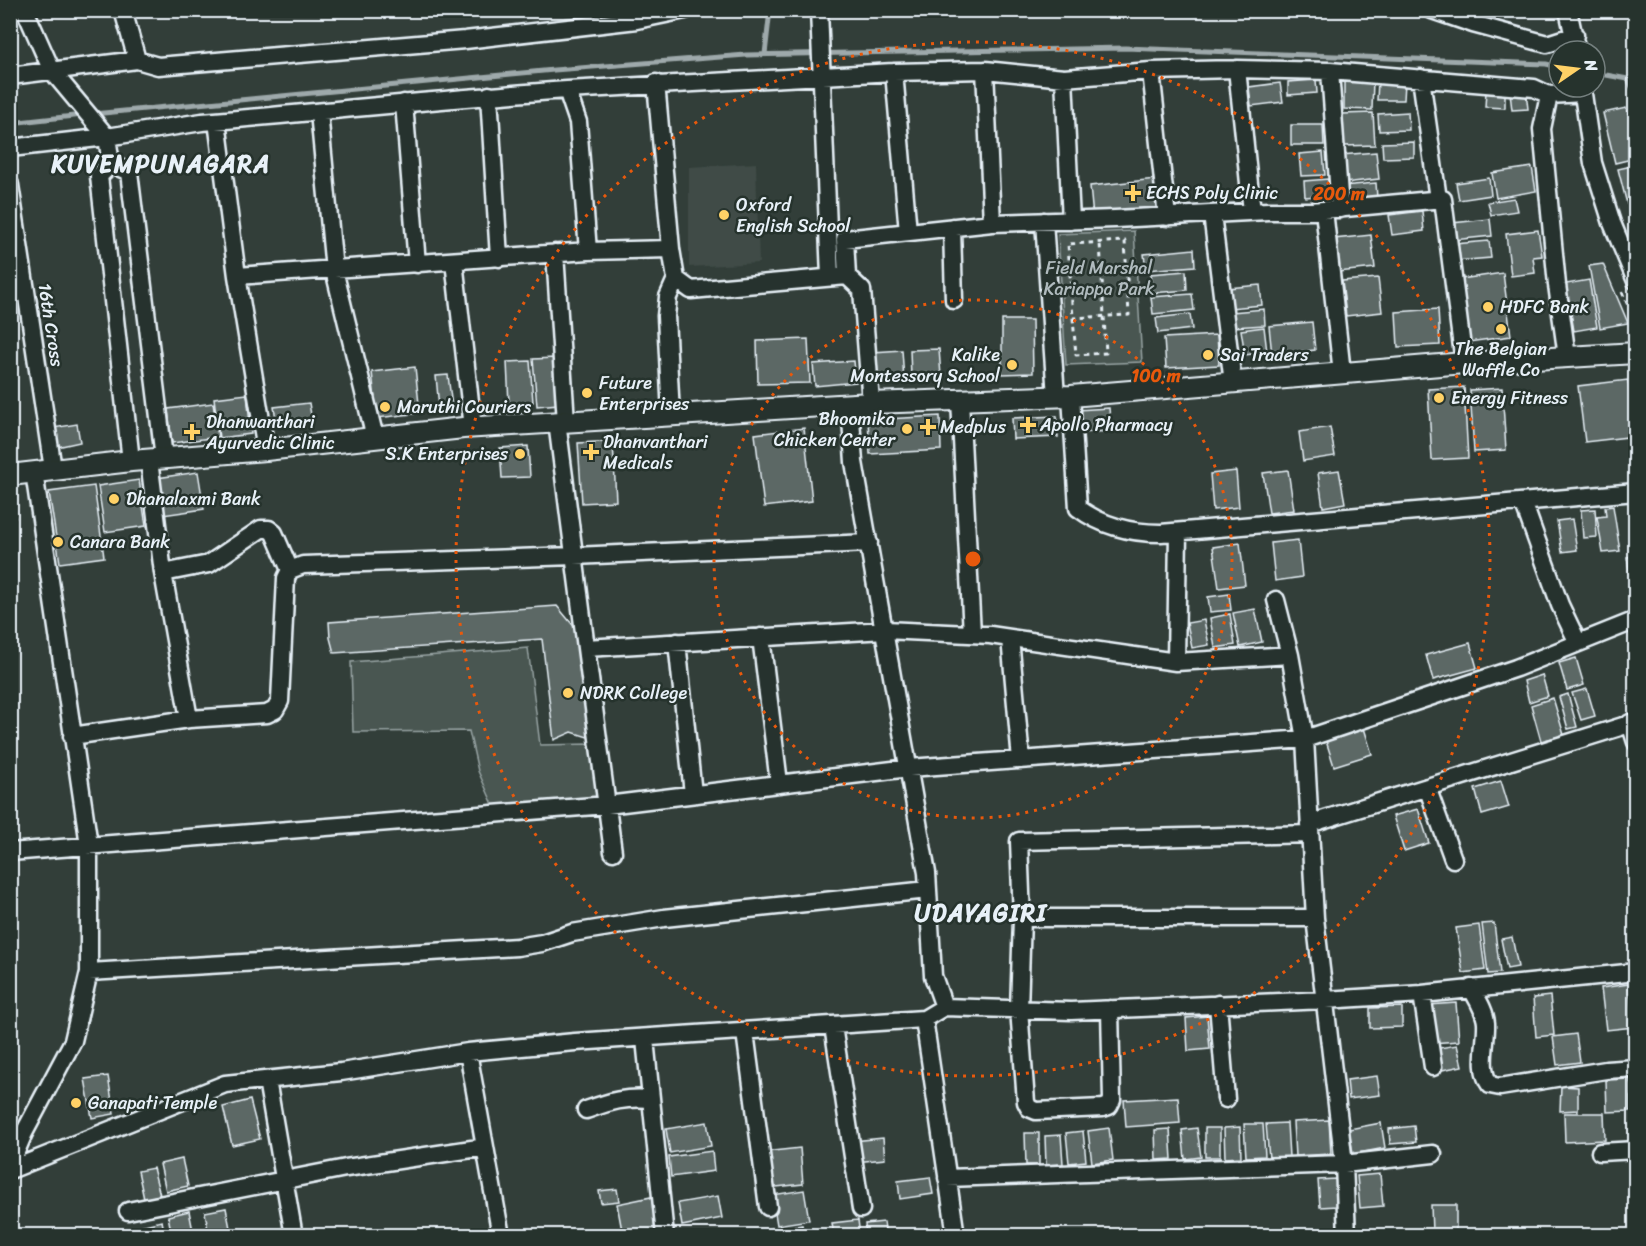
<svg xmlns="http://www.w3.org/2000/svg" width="1646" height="1246" font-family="Sriracha,sans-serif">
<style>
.built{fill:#3f4b46}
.green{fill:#495651;stroke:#98a4a4;stroke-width:1.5}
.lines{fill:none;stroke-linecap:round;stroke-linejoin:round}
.stream{stroke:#9ea9ab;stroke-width:5}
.building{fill:#5c6865;stroke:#e8f1f8;stroke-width:1.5}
.minor-casing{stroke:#e8f1f8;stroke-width:21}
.tertiary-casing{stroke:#e8f1f8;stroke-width:24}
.path{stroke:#e8f1f8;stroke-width:3;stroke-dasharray:4.5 4.5;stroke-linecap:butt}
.minor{stroke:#26332d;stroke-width:16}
.tertiary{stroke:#26332d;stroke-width:20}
.ring{fill:none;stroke:#e8590c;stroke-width:3;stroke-dasharray:3 6}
.poi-dot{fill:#ffd166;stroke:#26332d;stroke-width:2}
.labels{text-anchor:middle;stroke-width:5;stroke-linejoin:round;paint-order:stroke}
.poi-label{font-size:18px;fill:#e8f1f8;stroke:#26332d;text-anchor:start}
.park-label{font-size:18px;fill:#b0bbbe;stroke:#26332d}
.street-label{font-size:18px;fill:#e8f1f8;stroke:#26332d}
.district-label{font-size:24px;font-weight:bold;letter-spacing:1.5px;fill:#e8f1f8;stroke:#26332d}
.centre{fill:#e8590c;stroke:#26332d;stroke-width:3}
.ring-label{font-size:18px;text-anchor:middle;font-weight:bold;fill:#e8590c;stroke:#26332d;stroke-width:5;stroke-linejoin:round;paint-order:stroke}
</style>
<rect width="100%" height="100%" fill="#323e39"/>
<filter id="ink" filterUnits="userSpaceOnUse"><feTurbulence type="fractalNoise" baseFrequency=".0167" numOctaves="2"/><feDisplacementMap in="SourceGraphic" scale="12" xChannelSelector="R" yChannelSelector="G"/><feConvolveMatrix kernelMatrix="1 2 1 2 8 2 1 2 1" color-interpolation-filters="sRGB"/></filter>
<g filter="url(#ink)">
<path class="built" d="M756,163l3,100 -70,4v-100z"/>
<path class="green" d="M1134,231l8,131 -76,3 -8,-131z
M528,648l12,97 52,-1 8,55 -104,12 -18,-40 -9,-40 -116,1 -2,-70z"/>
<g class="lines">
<path class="stream" d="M765,54l5,-44
M1595,73l33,6 8,16
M93,114l461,-44 192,-15 379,-7 421,16 13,3
M10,123l73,-8"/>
</g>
<path class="building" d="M1316,80l1,13 -29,2v-13z
M1344,80h29l-1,30 -28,-1z
M1378,81l27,1 -1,18h-27z
M1280,83l3,19 -32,4 -2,-19z
M1486,91l19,1v16l-20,-1z
M1526,92l2,17 -16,1 -2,-17z
M1626,108l10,22v28l-21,5 -12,-50z
M1408,112l1,18 -30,1 -1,-17z
M1373,113l2,32 -31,1 -2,-32z
M1291,125h32l1,20h-33z
M1414,142v15l-31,1 -1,-15z
M1323,152l2,23 -24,1 -2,-22z
M1376,152l3,27 -35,4 -3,-28z
M1636,165v37l-9,2 -9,-35z
M1532,167l4,24 -40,7 -4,-25z
M1489,178l2,17 -32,5 -3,-17z
M1156,179l4,31 -67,7 -3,-31z
M1328,179l1,16 -24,2 -1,-16z
M1376,183l1,15 -34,3 -1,-15z
M1514,198l3,13 -26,4 -3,-13z
M1422,211l2,20 -32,4 -3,-20z
M1490,219l2,17 -39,4 -1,-17z
M1538,230l4,26 -9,1 2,16 -24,3 -5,-42z
M1371,235l4,33 -37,4 -4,-33z
M1489,241l2,17 -36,3 -1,-17z
M1194,249l1,17 -49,4 -2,-16z
M1603,264l25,59 -28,5 -11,-62z
M1186,271l1,19 -35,3 -2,-19z
M1503,273l8,63 -42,6 -8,-63z
M1378,278l4,34 -36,4 -4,-35z
M1589,280l8,47 -23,4 -8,-47z
M1260,285l2,20 -32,3 -2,-20z
M1192,294l2,16 -41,4 -2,-17z
M1264,309l1,16 -32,2 -1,-15z
M1438,309l2,36 -42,2 -2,-35z
M1190,314l2,15 -34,4 -2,-15z
M1002,320h30l1,53 -31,1z
M1312,322l3,28 -43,5 -3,-29z
M1264,327l3,25 -22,3 -4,-25z
M1217,335l2,30 -53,3 -2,-30z
M808,339l2,44 -52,1 -1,-43z
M939,349l2,27 -30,1 -1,-27z
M902,350l2,30 -29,1 -2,-29z
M555,358l3,46 -21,2 -4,-47z
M530,361l3,41 -24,2 -2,-42z
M854,361l2,21 -41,4 -2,-22z
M415,367l5,46 -43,5 -5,-46z
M448,375l4,32 -13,1 -3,-32z
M1628,380l4,32h4v24l-51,6 -7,-56z
M1630,381h6v28h-3z
M1464,387l4,71 -36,2 -4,-71z
M1502,388l4,62 -32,2 -4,-62z
M247,394l4,40 -32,4 -5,-40z
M213,403l5,34 -46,6 -4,-34z
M309,403l3,18 -35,4 -3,-18z
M1109,408l2,23 -32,2 -2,-23z
M940,416l1,34 -71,4 -2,-34z
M1057,416l1,21 -45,2 -1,-21z
M77,424l3,18 -23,5 -4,-19z
M1330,427l5,29 -32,5 -4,-29z
M804,428l8,73 -48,6 -9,-73z
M613,441l3,60 -34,2 -4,-60z
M528,446l2,31 -28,1 -2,-30z
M1288,470l6,40 -25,3 -6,-40z
M1339,470l6,33 -22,4 -5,-34z
M1236,471l3,36 -26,3 -3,-36z
M198,472l6,37 -41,6 -6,-37z
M139,480l7,46 -41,6 -7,-46z
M94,486l10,71 -44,6 -11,-71z
M10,498l5,20 -5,1z
M1613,506l7,45 -17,2 -6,-36 9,-1 -1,-9z
M1595,509l2,28 -14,1 -2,-28z
M1572,519l5,31 -15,2 -5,-31z
M1298,540l4,37 -27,4 -4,-38z
M1240,543l5,42 -26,3 -6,-41z
M1636,556v39l-3,1 -6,-39z
M1229,594l2,16 -21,2 -2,-15z
M557,606l25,30 12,103 -22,-7 -18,8 -12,-101 -208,14 -4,-15 -1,-16z
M1255,609l7,33 -22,5 -7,-34z
M1230,614l5,31 -20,3 -5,-30z
M1204,620l5,25 -17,3 -5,-25z
M1470,643l7,25 -44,12 -7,-25z
M1576,658l8,27 -17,5 -8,-27z
M1542,675l6,21 -19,6 -5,-21z
M1587,689l8,27 -14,4 -9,-27z
M1568,694l9,33 -9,2 -9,-32z
M1553,698l11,37 -23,6 -10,-36z
M1364,728l8,26 -38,12 -8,-25z
M1501,781l8,26 -27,8 -7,-26z
M1418,809l11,34 -25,8 -11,-35z
M1494,923l6,50 -12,1 -6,-50z
M1479,925l6,45 -22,3 -7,-45z
M1512,937l6,30 -11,2 -6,-30z
M1629,984l5,43 -28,3 -5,-42z
M1550,996l4,39 -18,2 -3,-39z
M1456,1003l3,38 -28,2 -3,-38z
M1402,1007v20l-32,1v-20z
M1207,1016l3,33 -22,2 -2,-33z
M1576,1034l4,28 -23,3 -4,-28z
M1457,1045l5,21 -25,5 -4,-22z
M108,1076l6,38 -22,4 -7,-39z
M1377,1076l3,19 -31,4 -2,-19z
M1630,1079v32l-23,1 -1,-32z
M1561,1086l17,1v23l-18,1z
M1178,1097l2,26 -54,4 -2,-27z
M250,1100l10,39 -28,6 -9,-38z
M1564,1113h40l1,27 -40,2z
M1329,1120l2,34 -36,2 -2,-34z
M707,1122l4,24 -41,7 -4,-24z
M1287,1123l2,34 -20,1 -3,-34z
M1381,1123l4,25 -32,6 -4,-25z
M1244,1124h19l2,32 -19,1z
M1414,1126l2,16 -26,2 -1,-15z
M1240,1127l1,30 -16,1 -1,-30z
M1109,1128l4,32 -21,3 -4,-32z
M1197,1128l4,29 -16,2 -3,-29z
M1205,1128h15v29h-15z
M1170,1129l2,30 -16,1 -1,-30z
M1083,1131l3,30 -17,2 -3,-30z
M1025,1133h14v32h-13z
M1061,1135l2,29 -17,1 -1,-29z
M883,1138l2,21 -30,3 -2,-21z
M800,1148l3,36 -36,4 -3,-36z
M712,1151l2,20 -43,6 -2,-20z
M182,1159l6,27 -22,5 -6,-27z
M153,1168l7,27 -16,4 -6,-28z
M1380,1174l3,32 -23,2 -3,-32z
M930,1177l3,17 -33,5 -2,-18z
M1336,1179l1,27 -17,1 -2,-27z
M617,1189l2,12 -18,2 -2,-12z
M804,1190l5,30 -32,5 -5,-30z
M718,1196l4,22 -40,8 -4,-23z
M651,1197l8,36 -12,3h-24l-6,-32z
M1431,1205h25v27h-24z
M226,1208l5,25 -22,3 -4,-24z
M189,1211l5,25h-22l-4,-20z
M858,1220l2,16h-26l-2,-13z
M162,1221l3,15h-23l-2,-10z
M884,1222l2,14h-20l-1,-12z
M802,1225l2,11h-21l-1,-7z
M780,1227l1,9h-17l-1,-6z
M755,1230l1,6h-20v-2z"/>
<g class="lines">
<defs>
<path id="minor" d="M25,10l27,61 55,66 4,27
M819,10l11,267
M1432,10l41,14 74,20 28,-9
M1568,10l9,41
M137,60l21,6 307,-26 172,-20 48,-10
M1237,69l15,143
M985,70l7,153
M1151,71l16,146
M1330,71l10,138
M894,72l14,160
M10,76l127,-16 -14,-50
M1064,78l7,143
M1421,78l17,121
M656,83l15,166
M1582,87l11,76 19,60 24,58
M567,90l327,-18 91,-2 79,8 87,-7 86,-2 93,2 204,17 15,7 34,-2
M489,95l10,163
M1549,95l-7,34 15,156 10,72
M404,103l13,161
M319,112l15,158 41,168
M10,148l97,-11 95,-15c122,-10 243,-24 365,-32l11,32 10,129 -351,25 -20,-155
M111,164l18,8 35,286
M111,164l-12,12 32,285
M10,185l43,284
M1324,210l18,163
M1212,214l21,169
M1044,221l12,176
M952,227l2,73
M588,251l83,-2 5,30 15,11 156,-14 15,14 9,113
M555,253l11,169
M454,261l19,167
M237,276l29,174
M847,276l-2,-37 147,-16 123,-4 153,-8h44l131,-12 21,164
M1071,396l7,112c24,18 53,25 83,25l475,-41
M960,400l12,234
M850,405l4,57 73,411 6,103 11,31
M671,415l-5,-99 2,-19 8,-18
M149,460l14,113 26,146
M1523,502l37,103 18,38
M163,573l46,-9 52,-35h8l5,4 16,37
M1276,600l14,55
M761,637l18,146
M1010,638l11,122
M677,642l16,152
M586,648l27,204
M1176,662l2,-130
M1630,723l6,19
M72,736l117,-17 78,-5 8,-4 5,-9 6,-123 4,-8 13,-5 271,-9 295,-13
M1427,787l26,72
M1309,824l327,-102
M10,852l597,-47 302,-37 396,-29 -15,-84 -114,7 -186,-27 -105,-5 -299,18 -29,-226
M1022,918l-3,-77 291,-7
M89,972l428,-25 25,-4 30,-10 92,-15 264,-28
M1471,988c6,11 14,22 15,35 1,20 -8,45 4,62l10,2 106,-17 30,-2
M1422,994l11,73
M1218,1004l8,95
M1110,1009l2,91 -3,6 -6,2 -67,3 -7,-3 -3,-6 -7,-93 3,-91h293
M924,1019l20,-12 127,4 254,-11 97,-6 214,-22
M833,1026l28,183
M745,1032l23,175
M645,1039l20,197
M468,1052l33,184
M267,1080l27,156
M586,1110c26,-9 37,-13 65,-11
M1600,1152l36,-2
M10,1166l14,-33 49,-92 16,-69v-127l-55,-373
M10,1170l215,-86 116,-12 127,-20 107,-10 349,-23 32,217
M947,1178l397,-14 89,-10
M128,1211l218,-43 139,-21
M1347,1236l-3,-72 -29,-246 -10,-179 211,-71 120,-48"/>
<path id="tertiary" d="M10,475l121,-14 135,-11 197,-22 408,-25 200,-7 393,-33 172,-10"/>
</defs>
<use href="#minor" class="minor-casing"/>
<use href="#tertiary" class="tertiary-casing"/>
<path class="path" d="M1125,241l4,74 -56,3 -5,-74z
M1622,292l14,31
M1073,318l3,37 30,-2 -6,-111"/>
<use href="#minor" class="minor"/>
<use href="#tertiary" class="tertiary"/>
</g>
</g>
<g class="ring">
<circle cx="973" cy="559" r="259"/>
<circle cx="973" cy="559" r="517"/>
</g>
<g class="poi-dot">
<path d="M1130 184h6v6h6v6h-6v6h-6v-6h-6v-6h6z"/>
<circle cx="724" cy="215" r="6"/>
<circle cx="1488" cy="307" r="6"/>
<circle cx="1501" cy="329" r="6"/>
<circle cx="1208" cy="355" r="6"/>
<circle cx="1012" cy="365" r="6"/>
<circle cx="587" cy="393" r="6"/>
<circle cx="1439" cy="398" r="6"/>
<circle cx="385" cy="407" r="6"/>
<path d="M1025 416h6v6h6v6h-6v6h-6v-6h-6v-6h6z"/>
<path d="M925 418h6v6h6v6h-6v6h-6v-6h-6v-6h6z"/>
<circle cx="907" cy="429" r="6"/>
<path d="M189 423h6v6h6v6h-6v6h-6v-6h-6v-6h6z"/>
<path d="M588 443h6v6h6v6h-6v6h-6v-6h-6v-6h6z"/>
<circle cx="520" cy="454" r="6"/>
<circle cx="114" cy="499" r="6"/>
<circle cx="58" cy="542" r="6"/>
<circle cx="568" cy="693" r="6"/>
<circle cx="76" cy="1103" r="6"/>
</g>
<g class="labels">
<g class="poi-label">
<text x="1146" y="199">ECHS Poly Clinic</text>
<text x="736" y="211">Oxford<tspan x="736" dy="21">English School</tspan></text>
<text x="1500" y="313">HDFC Bank</text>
<text x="1501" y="355" text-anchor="middle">The Belgian<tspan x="1501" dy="21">Waffle Co</tspan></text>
<text x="1000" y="361" text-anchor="end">Kalike<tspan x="1000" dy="21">Montessory School</tspan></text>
<text x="1220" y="361">Sai Traders</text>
<text x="599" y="389">Future<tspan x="599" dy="21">Enterprises</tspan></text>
<text x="1451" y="404">Energy Fitness</text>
<text x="397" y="413">Maruthi Couriers</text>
<text x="895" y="425" text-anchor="end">Bhoomika<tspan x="895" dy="21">Chicken Center</tspan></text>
<text x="206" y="428">Dhanwanthari<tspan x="206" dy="21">Ayurvedic Clinic</tspan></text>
<text x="1040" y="431">Apollo Pharmacy</text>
<text x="940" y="433">Medplus</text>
<text x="603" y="448">Dhanvanthari<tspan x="603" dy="21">Medicals</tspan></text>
<text x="508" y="460" text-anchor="end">S.K Enterprises</text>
<text x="126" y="505">Dhanalaxmi Bank</text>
<text x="70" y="548">Canara Bank</text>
<text x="580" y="699">NDRK College</text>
<text x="88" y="1109">Ganapati Temple</text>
</g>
<g class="park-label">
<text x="1099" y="274">Field Marshal<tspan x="1099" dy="21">Kariappa Park</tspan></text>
</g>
<g class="street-label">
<text transform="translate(51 325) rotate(81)" y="6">16th Cross</text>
</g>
<g class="district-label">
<text x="161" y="172">KUVEMPUNAGARA</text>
<text x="981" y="921">UDAYAGIRI</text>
</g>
</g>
<circle cx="973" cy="559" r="9" class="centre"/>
<g class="ring-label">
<text x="1339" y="200">200 m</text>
<text x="1156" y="382">100 m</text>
</g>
<rect width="1646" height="1246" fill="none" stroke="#26332d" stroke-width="36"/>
<rect x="18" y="18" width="1610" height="1210" fill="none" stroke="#e8f1f8" stroke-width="2" filter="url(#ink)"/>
<g transform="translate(1577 69) rotate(76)"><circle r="28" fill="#26332d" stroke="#747f7e" stroke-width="1.5"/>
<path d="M0-4.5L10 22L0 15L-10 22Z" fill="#ffd166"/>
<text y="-9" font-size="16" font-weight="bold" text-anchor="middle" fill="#e8f1f8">N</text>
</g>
</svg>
